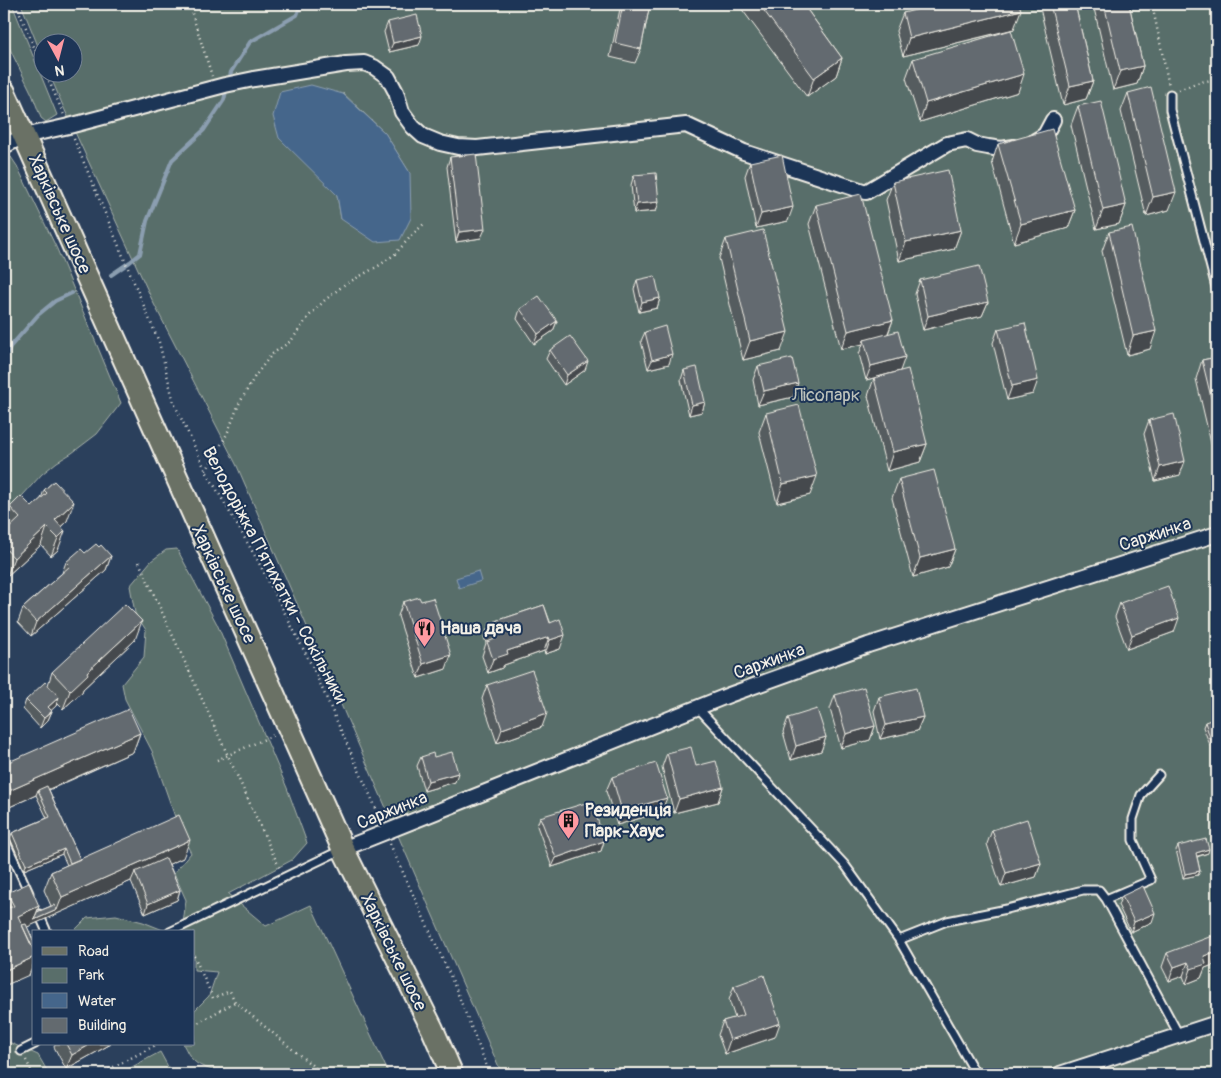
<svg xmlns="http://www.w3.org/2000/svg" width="1221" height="1078" font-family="Pangolin,sans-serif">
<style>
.green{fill:#596e6a;stroke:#a6b0a9;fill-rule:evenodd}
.water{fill:#45668b;stroke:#8b9eb0}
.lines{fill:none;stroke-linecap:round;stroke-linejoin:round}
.stream{stroke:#8b9eb0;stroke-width:4}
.service-casing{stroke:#f4f1e8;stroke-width:11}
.minor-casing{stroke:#f4f1e8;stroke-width:18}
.primary-casing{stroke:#f4f1e8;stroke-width:25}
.path{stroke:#f4f1e8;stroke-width:2.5;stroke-dasharray:1 4;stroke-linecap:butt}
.service{stroke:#1d3557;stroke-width:7}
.minor{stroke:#1d3557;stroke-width:14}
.primary{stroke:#6b7165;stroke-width:21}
.wall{fill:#555b5f;stroke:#f4f1e8}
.shaded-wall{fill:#454a4e;stroke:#f4f1e8}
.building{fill:#636a6f;stroke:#f4f1e8}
.labels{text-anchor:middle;stroke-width:4;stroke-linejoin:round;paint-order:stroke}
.street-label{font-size:18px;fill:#f4f1e8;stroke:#1d3557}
.park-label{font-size:18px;fill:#bec3bc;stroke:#1d3557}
.poi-label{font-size:18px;font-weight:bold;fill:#f4f1e8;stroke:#1d3557;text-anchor:start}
</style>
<rect width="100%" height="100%" fill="#2b405c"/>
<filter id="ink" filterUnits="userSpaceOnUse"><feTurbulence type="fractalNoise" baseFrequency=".02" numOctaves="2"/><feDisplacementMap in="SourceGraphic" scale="10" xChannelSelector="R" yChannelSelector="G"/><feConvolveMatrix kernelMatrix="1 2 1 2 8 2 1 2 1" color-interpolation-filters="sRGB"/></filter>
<g filter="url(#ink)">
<path class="green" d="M4,4h8l45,111 -11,7 -5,-4 -9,-24 -28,-57z
M21,4h1196v1070h-715l-265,-608 -83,-162 -91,-198 -14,-33 23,-1v-30h-30v14zM343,93l42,40 25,40 -69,46 -4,-24z
M11,157l6,9 40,83 64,154 -24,31 -25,19 -15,9 -15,12 -38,42v-355z
M177,549l40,75 70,164 20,55 -15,17 -64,34 38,32 45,-21 78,169h-112l-1,-1c-20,3 -68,2 -82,-12 -5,-4 -8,-12 -11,-17h11v-33l15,-15 8,-24 -23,-2v-38h-12l4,-32 -12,-27 17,-20 -10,-19 -29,-83 -27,-52 -3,-15 22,-27 2,-27 -11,-17 -5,-27 21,-25 15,-11z
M116,915l27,7 25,10h-93v-2l12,-12z
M4,1040l34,15 11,19h-45z
M160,1052l12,22h-53z"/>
<path class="water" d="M311,85l32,9 42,39 25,40 1,45 -11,22 -25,2 -34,-23 -4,-24 -58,-57 -6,-22 7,-24z
M478,571l3,10 -22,7 -3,-10z"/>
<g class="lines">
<path class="stream" d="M229,80l2,-8 19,-30 47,-27 4,-11
M111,275l19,-13 10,-8 7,-33 25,-61 32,-30 20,-30 3,-13
M4,361l6,-14 28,-32 17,-14 17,-8"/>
<defs>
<path id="service" d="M1170,94v16l47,181
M698,708l147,157 54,75 77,134
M1159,775l-18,20 -8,24v21l18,40 -45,19 73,136
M4,838l25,55
M39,914l8,18
M170,932l171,-82
M899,940l48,-19 60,-12 76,-19h16l7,9
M21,1051l14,-7"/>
<path id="minor" d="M1035,141l10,-6 8,-15
M4,146l20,-10 45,-10 156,-41 29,-6 92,-15 18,-1 10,4 14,10 8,15 6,20 11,15 10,9 17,7 18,4 19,1 209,-23 58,27 122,40 81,-48 20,-4 10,5 11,2 13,2 13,-2
M343,849l386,-154 139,-50 349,-111
M1060,1074l157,-51"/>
<path id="primary" d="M4,91l339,758 89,179 20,46"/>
</defs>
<use href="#service" class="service-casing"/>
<use href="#minor" class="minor-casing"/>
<use href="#primary" class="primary-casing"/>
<path class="path" d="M16,4l26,62
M189,4l23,72
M1152,4l17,82
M45,72l19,43
M1179,90l17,-7 21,-4
M74,139l85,203 15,61 32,68 53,92 53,103 67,149 2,5
M206,471l21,-37 12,-30 16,-28 17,-22 19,-13 18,-25 16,-16 19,-15 36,-20 15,-11 19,-21 11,-10
M139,562l141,307
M217,760l57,-25
M390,844l63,138 37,92
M194,956l19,42 17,-7 5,11 84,69 1,3
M194,1025l41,-23
M26,1060l7,14
M100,1074l58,-30"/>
<use href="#service" class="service"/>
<use href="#minor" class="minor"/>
<use href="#primary" class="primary"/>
</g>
<path class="wall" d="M622,4h28l-9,45 -6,14 -25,-6 10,-48z
M738,4h65l39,54 -6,18 -29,21z
M1039,4h36l18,77 -7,18 -23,6z
M1093,4h36l14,62 -6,18 -24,6z
M903,13l111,16 -111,27 -7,-25z
M388,22l31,23 -30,7 -5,-20z
M913,59l105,33 -98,30 -14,-44z
M1128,93l41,117 -23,6 -25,-105z
M1078,106l48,99 -7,19 -23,5 -25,-104z
M998,144l77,66 -7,18 -54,15 -22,-81z
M450,157l31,81 -25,4 -9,-75z
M750,162l38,59 -32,7 -11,-52z
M634,175l22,36 -22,2 -3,-28z
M893,182l68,48 -7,19 -55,12 -13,-61z
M816,205l77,115 -5,14 12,37 27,73 -7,18 -33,9 -19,-75 6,-18 -8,2 -7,-26 4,-10 -22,5 -32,-125z
M1109,232l41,117 -23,6 -25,-104z
M726,239l55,112 -38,9 -24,-102z
M637,280l23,18 -3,10 -18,4 -5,-23z
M920,280l68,22 -6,14 -59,14 -8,-36z
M520,309l37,12 -4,10 -19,13 -17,-25z
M998,329l35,65 -26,6 -14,-57z
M645,332l24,32 -21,5 -7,-28z
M550,350l35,20 -21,15 -18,-26z
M1217,357v112l-21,-90 6,-19z
M758,366l35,31 -35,8 -5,-25z
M684,370l21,32 -3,10 -13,3 -8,-35z
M766,413l44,82 -33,8 -18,-71z
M1149,420l31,55 -25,6 -11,-47z
M899,479l56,70 -7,18 -35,10 -21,-79z
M54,481l13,40 -6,6 -3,23 -7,6 -10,-11 -34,31 -3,-3v-40l3,-3 -3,-4v-3l6,-16h22l9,-8 3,-9z
M99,547l12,9 -5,14 -75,66 -13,-14 5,-14 39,-35 4,-11z
M403,602l43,67 -28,9 -20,-62z
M1120,603l54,29 -47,17 -12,-32z
M544,605l16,44 -15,5 -1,-3 -40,14 -2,3 -14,5 -6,-17 4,-13 -2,-6 6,-14z
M135,640l-52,49 -1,3 -19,17 -6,-6 -1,3 -5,4 1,1 -4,9 -8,8 -17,-19 3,-9 22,-15 4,-13z
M487,685l55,42 -45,16 -15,-44z
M835,695l40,31 -5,14 -29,8 -11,-39z
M879,697l44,20 -6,14 -37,8 -6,-28z
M788,718l38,19 -5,14 -30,9 -8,-28z
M1205,722l12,21 -7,2 -7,-18z
M140,733l-7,19 -84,38 31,69 103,-1 -14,6 11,26 -3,10 -32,14 -14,-33 -104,46 7,15v21l-5,12 -23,-78 1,-4 32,13 -2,6 14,-6 -7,-16 7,-18 16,-7 -5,-11 -38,16 -14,-32 2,-5 35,-15 -11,-23 -31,14 -1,-2v-43z
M667,753l29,13 27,21 -5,15 -44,11 -12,-46z
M421,757h13l21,25 -31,9 -7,-25z
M612,777l49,35 -44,13 -11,-34z
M540,817l64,24 -3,10 -49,16 -15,-41z
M992,830l49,33 -5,14 -35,10 -14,-43z
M1178,846l30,7 -11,4 3,14 -2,4 -15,3 -7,-28z
M1122,896l30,26 -21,10 -13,-27z
M1217,951l-4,14 -8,3 -4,10 -15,6 -3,-8 -14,5 -7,-14 5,-14z
M734,986l41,51 -50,17 -7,-19 5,-14 12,-3 -6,-18z
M55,1044h56l-45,25 -12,-22z"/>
<path class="shaded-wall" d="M1021,10l-7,19 -111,27 6,-18z
M422,36l-3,9 -30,7 4,-9z
M842,58l-6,18 -29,21 7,-19z
M1143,66l-6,18 -24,6 7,-19z
M1024,74l-6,18 -98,30 6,-19z
M1093,81l-7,18 -23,6 7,-19z
M1176,192l-7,18 -23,6 7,-19z
M659,202l-3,9 -22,2 3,-9z
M1126,205l-7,19 -23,5 7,-19z
M793,207l-5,14 -32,7 5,-14z
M1075,210l-7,18 -54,15 7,-19z
M485,229l-4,9 -25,4 3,-10z
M961,230l-7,19 -55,12 7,-19z
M660,298l-3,10 -18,4 3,-10z
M988,302l-6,14 -59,14 5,-14z
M893,320l-7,18 -22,2 -1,4 -22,5 7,-18z
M557,321l-4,10 -19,13 4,-10z
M1156,331l-6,18 -23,6 6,-19z
M788,332l-7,19 -38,9 7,-19z
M672,354l-3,10 -21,5 4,-9z
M905,357l-5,14 -34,9 5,-14z
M588,361l-3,9 -21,15 3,-10z
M1038,380l-5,14 -26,6 5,-14z
M798,383l-5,14 -35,8 6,-14z
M705,402l-3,10 -13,3 3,-10z
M927,444l-7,18 -33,9 6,-19z
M1185,461l-5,14 -25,6 5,-14z
M817,476l-7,19 -33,8 6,-19z
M74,502l-7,19 -13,12 1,-13z
M47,527l-6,18 -34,31 7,-18z
M65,531l-7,19 -7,6 7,-18z
M955,549l-7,18 -35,10 7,-19z
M111,556l-5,14 -75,66 5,-14z
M1179,618l-5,14 -47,17 5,-14z
M142,621l-7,19 -52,49 -1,3 -19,17 7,-18 17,-19z
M565,635l-5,14 -15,5 5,-14z
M549,637l-5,14 -40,14 -2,3 -14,5 5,-14 14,-8z
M451,655l-5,14 -28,9 5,-14z
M59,697l-3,9 -11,10 3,-9z
M52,711l-4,9 -8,8 4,-10z
M547,713l-5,14 -45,16 5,-14z
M923,717l-6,14 -37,8 6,-14z
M875,726l-5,14 -29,8 5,-14z
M140,733l-7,19 -93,41 -2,-3 -2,5 -31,14 6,-19z
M826,737l-5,14 -30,9 5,-14z
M1217,739v4l-7,2 1,-4z
M458,773l-3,9 -31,9 4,-10z
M723,787l-5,15 -44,11 5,-14z
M667,798l-6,14 -44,13 5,-14z
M190,840l-7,18 -45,20 -3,-6 -4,9 -117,52 4,-17 21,-10 -5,14 23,-10 5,-13z
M604,841l-3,10 -49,16 4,-9z
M64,849l-2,5 -38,16 2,-5z
M1209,849l-1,4 -14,4 2,-4z
M1041,863l-5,14 -35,10 5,-14z
M1200,871l-2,4 -15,3 2,-4z
M180,890l-3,10 -32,14 3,-10z
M1155,913l-3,9 -21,10 3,-10z
M1217,951l-4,14 -8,3 -4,10 -15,6 5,-15 13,-13z
M34,957v6l-5,12 -25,11v-15z
M1188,962l-5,14 -14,5 5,-14z
M780,1023l-5,14 -50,17 5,-14z
M91,1044h20l-45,25 6,-14z"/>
<path class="building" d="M623,4h27l-9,45 -26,-6z
M759,4h44l39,54 -28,20z
M940,4h79l2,6 -112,28 -6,-25z
M1050,4h25l18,77 -23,5z
M1104,4h25l14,62 -23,5z
M417,15l5,21 -29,7 -5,-21z
M1011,30l13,44 -98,29 -13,-44z
M1151,87l25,105 -23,5 -25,-104z
M1101,101l25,104 -23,5 -25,-104z
M1052,129l23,81 -54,14 -23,-80z
M476,154l9,75 -26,3 -9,-75z
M782,155l11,52 -32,7 -11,-52z
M948,170l13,60 -55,12 -13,-60z
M656,173l3,29 -22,2 -3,-29z
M861,194l32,126 -45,11 -32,-126z
M1132,227l24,104 -23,5 -24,-104z
M763,230l25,102 -38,9 -24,-102z
M979,266l9,36 -60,14 -8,-36z
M655,276l5,22 -18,4 -5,-22z
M539,296l18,25 -19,13 -18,-25z
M1025,323l13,57 -26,6 -14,-57z
M665,326l7,28 -20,6 -7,-28z
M898,331l7,26 -34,9 -7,-26z
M570,336l18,25 -21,14 -17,-25z
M1217,357v65l-15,-62z
M792,358l6,25 -34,8 -6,-25z
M697,367l8,35 -13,3 -8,-35z
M908,369l19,75 -34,8 -19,-74z
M799,405l18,71 -34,8 -17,-71z
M1174,414l11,47 -25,6 -11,-47z
M934,470l21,79 -35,9 -21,-79z
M54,481l20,21 -19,18 10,11 -7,7 -11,-11 -33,31 -10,-11v-14l16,-15 -10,-11 11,-11 11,11 15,-14 -3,-3z
M96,544l3,3 2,-2 10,11 -75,66 -13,-14 47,-42 -4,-4 15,-13 4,4z
M1168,586l11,32 -47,17 -12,-32z
M419,597l2,4 12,-3 18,57 -28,9 -20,-62z
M125,604l17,17 -55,51 1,2 -18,17 -18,-19z
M544,605l6,18 10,-4 5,16 -15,5 -1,-3 -42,14 1,3 -15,5 -6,-17 8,-3 -5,-16z
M532,670l15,43 -45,16 -15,-44z
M45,682l14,15 -11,10 4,4 -8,7 -18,-18z
M864,687l11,39 -29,8 -11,-39z
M916,688l7,29 -37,8 -7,-28z
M129,709l11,24 -129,57 -7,-17v-9z
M817,709l9,28 -30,9 -8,-28z
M1217,718v21l-6,2 -6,-19z
M691,747l5,19 20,-5 7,26 -44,12 -12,-46z
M452,752l6,21 -30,8 -7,-24 12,-4 1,4z
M656,763l11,35 -45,13 -10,-34z
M47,786l33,73 -10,4 -6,-14 -38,16 -14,-32 38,-16 -12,-27z
M592,801l12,40 -48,17 -16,-41z
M179,815l11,25 -128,57 -11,-25z
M1027,819l14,44 -35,10 -14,-43z
M1206,839l3,10 -13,4 4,18 -15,3 -7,-28z
M166,858l14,32 -32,14 -13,-32z
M29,883l10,23 -21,10 16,35v6l-30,14v-61l10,-4 -7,-13z
M1143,886l12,27 -21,9 -12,-26z
M4,893l6,14 -6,3z
M54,905l3,5 -23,10 3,-8z
M26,924l8,18v9l-12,-26z
M1212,936l5,15 -13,5 2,8 -15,5 -3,-7 -14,5 -7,-14z
M764,975l16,48 -50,17 -7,-19 21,-6 -10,-29z
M66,1044h25l-19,11z"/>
</g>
<defs>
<symbol id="restaurant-pin" viewBox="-11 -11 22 30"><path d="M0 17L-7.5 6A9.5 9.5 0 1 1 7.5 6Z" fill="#ff9aa2" stroke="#1d3557"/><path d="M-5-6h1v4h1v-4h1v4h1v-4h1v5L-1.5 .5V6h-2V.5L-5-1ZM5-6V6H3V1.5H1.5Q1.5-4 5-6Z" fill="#111"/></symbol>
<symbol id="building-pin" viewBox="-11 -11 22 30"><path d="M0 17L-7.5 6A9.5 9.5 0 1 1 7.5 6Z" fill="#ff9aa2" stroke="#1d3557"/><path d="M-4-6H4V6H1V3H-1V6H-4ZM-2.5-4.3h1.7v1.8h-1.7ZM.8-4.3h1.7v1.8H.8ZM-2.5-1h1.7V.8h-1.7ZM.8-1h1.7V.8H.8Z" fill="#111"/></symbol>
</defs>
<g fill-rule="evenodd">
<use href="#restaurant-pin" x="412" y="616" width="25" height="34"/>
<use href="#building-pin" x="556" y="808" width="25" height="34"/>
</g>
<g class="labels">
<g class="street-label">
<text transform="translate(60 214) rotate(66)" y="6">Харківське шосе</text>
<text transform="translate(1155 534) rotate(-18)" y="6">Саржинка</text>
<text transform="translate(275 575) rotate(62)" y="6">Велодоріжка П'ятихатки - Сокільники</text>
<text transform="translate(224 584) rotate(65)" y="6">Харківське шосе</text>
<text transform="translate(769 661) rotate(-20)" y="6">Саржинка</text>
<text transform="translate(392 810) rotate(-22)" y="6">Саржинка</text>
<text transform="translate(394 952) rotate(64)" y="6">Харківське шосе</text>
</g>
<g class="park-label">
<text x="826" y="401">Лісопарк</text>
</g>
<g class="poi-label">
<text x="440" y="634">Наша дача</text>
<text x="585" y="816">Резиденція<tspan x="585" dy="21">Парк-Хаус</tspan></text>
</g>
</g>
<rect width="1221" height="1078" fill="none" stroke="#1d3557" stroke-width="20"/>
<rect x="10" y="10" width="1201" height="1058" fill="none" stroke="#f4f1e8" stroke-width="2" filter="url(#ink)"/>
<rect x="32" y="930" width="162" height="115" fill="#1d3557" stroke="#738091"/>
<rect x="42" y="947" width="25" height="8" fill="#6b7165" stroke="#738091"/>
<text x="78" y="956" font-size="15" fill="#f4f1e8">Road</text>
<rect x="42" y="968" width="25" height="15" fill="#596e6a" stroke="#738091"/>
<text x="78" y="980" font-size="15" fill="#f4f1e8">Park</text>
<rect x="42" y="993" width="25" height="15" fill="#45668b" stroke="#738091"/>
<text x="78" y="1006" font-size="15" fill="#f4f1e8">Water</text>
<rect x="42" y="1018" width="25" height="15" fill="#636a6f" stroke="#738091"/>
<text x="78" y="1030" font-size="15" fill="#f4f1e8">Building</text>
<g transform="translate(58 58) rotate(173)"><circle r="24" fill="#1d3557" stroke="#738091"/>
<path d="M0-4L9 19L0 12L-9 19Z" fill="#ff9aa2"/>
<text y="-8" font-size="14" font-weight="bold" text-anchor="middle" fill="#f4f1e8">N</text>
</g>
</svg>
